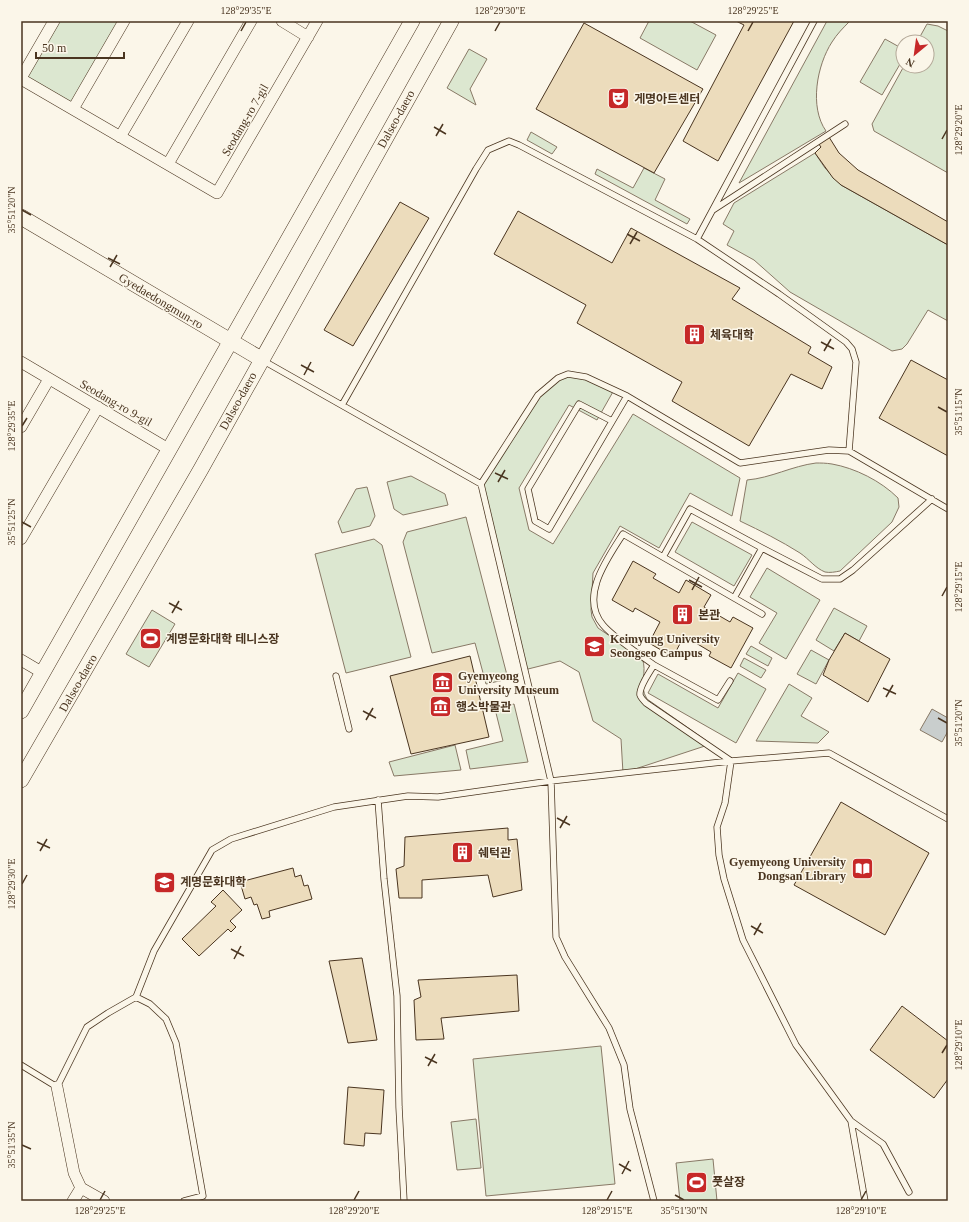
<svg xmlns="http://www.w3.org/2000/svg" width="969" height="1222" font-family="'Times New Roman','Noto Sans KR',serif">
<style>
.green{fill:#dce7d0;stroke:#887966}
.water{fill:#c9cecd;stroke:#887966}
.building{fill:#ecdcbc;stroke:#4a3520}
.lines{fill:none;stroke-linecap:round;stroke-linejoin:round}
.lane-casing{stroke:#4a3520;stroke-width:7}
.street-casing{stroke:#4a3520;stroke-width:12}
.secondary-casing{stroke:#4a3520;stroke-width:16}
.lane{stroke:#fbf6e9;stroke-width:5.5}
.street{stroke:#fbf6e9;stroke-width:11}
.secondary{stroke:#fbf6e9;stroke-width:15}
.ticks{fill:none;stroke:#4a3520;stroke-width:1.5}
.labels{text-anchor:middle;stroke-width:3;stroke-linejoin:round;paint-order:stroke}
.poi-label{font-size:12px;font-weight:bold;fill:#4a3520;stroke:#fbf6e9;text-anchor:start}
.street-label{font-size:12px;fill:#4a3520;stroke:#fbf6e9}
.neatline{fill:none;stroke:#4a3520;stroke-width:1.5}
.ticks-label{font-size:10px;text-anchor:middle;fill:#4a3520}
</style>
<rect width="100%" height="100%" fill="#fbf6e9"/>
<path class="green" d="M59,21h61l-48,83 -47,-27z
M649,21h41l26,14 -19,35 -57,-32z
M827,21h23c-7,7 -13,13 -18,21 -15,23 -23,65 -6,89l-87,52z
M927,24l11,2 10,5v142l-74,-42 -2,-7 32,-58h23v-24h-10z
M885,39l18,10v10l-21,36 -22,-13z
M469,49l18,10 -17,30 6,16 -29,-17z
M531,132l26,15 -5,7 -25,-14z
M815,153l10,15 16,17 107,60v76l-20,-11 -21,34 -5,5 -10,2 -102,-59 -36,-32 -27,-15 7,-14 -11,-7 11,-21z
M644,168l21,11 -10,21 35,19 -3,5 -92,-50 2,-5 36,19z
M568,374l18,3 28,13 -17,30 -28,-15 -50,83 10,42 24,14 80,-130 107,64 -8,38 -42,-23 -31,55 -39,-22 -27,47 -2,37 1,7 6,11 44,30c6,14 -4,27 5,41l64,45 -88,29 -2,-34 -28,-18 -14,-49 -19,-11 -36,9 -43,-186 57,-89z
M816,463c5,0 10,0 16,1 23,4 49,17 66,34l1,9 -7,15 -52,49c-5,1 -10,2 -15,1 -10,-4 -16,-13 -25,-19 -19,-12 -39,-22 -60,-32l7,-41c24,-2 45,-14 69,-17z
M411,476l34,18 3,11 -45,10 -9,-6 -7,-27z
M367,487l8,29 -5,10 -28,7 -4,-11 18,-33z
M466,517l42,162 -22,5 -11,-41 -43,10 -29,-111 4,-10z
M692,522l60,33 -18,31 -59,-34z
M374,539l8,6 29,112 -65,16 -31,-119z
M767,568l53,32 -34,59 -27,-16 18,-30 -27,-16z
M834,608l33,18 -8,15 -14,-8 -11,18 -18,-11z
M152,610l23,14 -26,43 -23,-13z
M751,646l21,12 -4,8 -22,-12z
M811,650l18,10 -13,24 -19,-10z
M744,658l22,12 -5,8 -21,-12z
M738,673l28,16 -30,54 -88,-50 10,-19 60,34z
M789,684l23,14 -11,18 28,16 -11,11 -62,-2z
M514,704l14,58 -58,7 -4,-19 37,-9 -8,-32z
M455,745l6,25 -67,6 -5,-14z
M601,1046l14,138 -129,12 -13,-137z
M476,1119l5,49 -24,2 -6,-48z
M713,1159l4,42h-37l-4,-38z"/>
<path class="water" d="M932,709l16,9v13l-6,11 -22,-12z"/>
<path class="building" d="M736,21h58l-76,140 -35,-20 61,-116z
M584,23l119,66 -49,84 -118,-64z
M829,137l10,16 19,17 90,52v23l-107,-60 -8,-7 -18,-25 6,-6 -3,-4z
M400,202l29,16 -76,128 -29,-16z
M518,211l94,52 19,-35 109,60 -8,11 79,48 -3,6 24,14 -10,22 -31,-15 -42,72 -77,-45 10,-19 -105,-59 9,-18 -92,-51z
M911,360l37,20v76l-69,-38z
M633,561l23,13 -3,4 26,15 7,-13 25,15 -7,12 26,15 3,-5 20,11 -22,40 -22,-12 2,-4 -27,-16 -11,21 -24,-14 11,-21 -25,-14 -2,4 -21,-12z
M845,633l45,26 -22,43 -45,-27 6,-15z
M470,656l19,81 -78,17 -21,-78z
M841,802l88,51 -44,82 -91,-50z
M508,828v12l9,-1 5,51 -29,7 -5,-22 -66,5v18h-23l-3,-29 8,-3 1,-29z
M293,868l2,9 6,-2 3,11 4,-1 4,14 -43,12 1,6 -8,2 -5,-15 -3,1 -3,-8 -6,2 -5,-17z
M223,890l19,20 -12,11 6,6 -5,5 -3,-3 -29,27 -17,-17 34,-33 -5,-4z
M362,958l15,82 -29,3 -19,-82z
M517,975l2,36 -78,7 3,21 -28,1 -2,-40 7,-3 -3,-17z
M902,1006l46,35v38l-14,19 -64,-48z
M348,1087l36,3 -3,44 -16,-1 -1,13 -20,-2z"/>
<g class="lines">
<defs>
<path id="lane" d="M713,210l132,-86
M697,239l117,-218
M262,360l219,124 57,-89 20,-17 10,-4 18,3 41,19 113,67 89,-13 20,1 99,58
M342,405l134,-236 12,-19 21,-9 10,4 178,94 82,55 67,48 6,7 4,13 -7,89
M612,421l-33,-17 -51,85 7,32 14,8 78,-133
M481,484l70,297 5,156 9,20 44,71 15,37 6,44 24,92
M663,557l27,-48 72,39 60,31h18l13,-9 79,-71
M734,598l28,-50
M762,614l-139,-80c-16,25 -44,63 -20,91 11,13 36,29 51,40 -4,6 -15,23 -14,30 1,3 4,6 6,8l85,58 -6,42 -8,24 2,28 5,24 19,61 53,105 55,76 14,80
M654,665l64,35 12,-19
M336,676l13,53
M378,800l6,79 13,117 2,111 5,94
M136,997l14,7 16,15 10,24 27,153 -19,5
M21,1065l36,22 30,-60 21,-14 28,-16 18,-46 58,-101 19,-11 103,-32 74,-11 30,1 113,-16 180,-20 98,-8 119,66
M851,1121l32,23 26,48"/>
<path id="street" d="M282,21l26,16
M21,78l33,-57
M21,79l196,114 100,-172
M73,109l51,-88
M120,137l68,-116
M168,164l83,-143
M21,362l149,88
M21,427l28,-48
M21,539l77,-132
M21,660l22,13
M57,1087l17,86 7,15 23,13
M73,1201l8,-13"/>
<path id="secondary" d="M21,217l240,142
M21,711l391,-690
M21,780l180,-311 250,-448"/>
</defs>
<use href="#lane" class="lane-casing"/>
<use href="#street" class="street-casing"/>
<use href="#secondary" class="secondary-casing"/>
<use href="#lane" class="lane"/>
<use href="#street" class="street"/>
<use href="#secondary" class="secondary"/>
</g>
<path class="ticks" d="M241,31l5,-9M495,31l5,-9M748,31l5,-9M434,127l12,7M436,136l7,-12M942,139l5,-9M22,210l9,5M627,234l13,7M630,244l7,-12M108,258l12,6M110,267l7,-12M821,342l13,7M824,351l7,-12M301,365l13,7M304,375l7,-13M938,407l9,5M22,426l5,-8M495,473l13,6M498,482l7,-12M22,522l9,5M689,580l13,7M692,590l7,-13M942,596l5,-9M169,603l13,7M172,613l7,-12M883,688l13,6M886,697l7,-12M363,711l13,7M938,718l9,5M366,720l7,-12M557,818l13,7M560,828l7,-12M37,842l13,6M40,851l7,-12M22,884l5,-9M751,926l12,7M754,935l7,-12M231,949l13,7M234,959l7,-13M942,1053l5,-8M425,1057l12,6M428,1066l7,-12M22,1145l9,4M619,1164l12,7M622,1174l7,-13M675,1195l9,5M100,1200l5,-9M354,1200l5,-9M607,1200l5,-9M861,1200l5,-9"/>
<defs>
<symbol id="theatre-square" viewBox="-11 -11 22 22"><rect x="-9" y="-9" width="18" height="18" rx="4" fill="#c62828" stroke="#fbf6e9"/><path d="M-5-5.5Q0-4 5-5.5V0Q5 5 0 6Q-5 5-5 0ZM-3.3-2.5H-1v1.5H-3.3ZM1-2.5H3.3v1.5H1ZM-2.8 1Q0 5.5 2.8 1Z" fill="#fff"/></symbol>
<symbol id="building-square" viewBox="-11 -11 22 22"><rect x="-9" y="-9" width="18" height="18" rx="4" fill="#c62828" stroke="#fbf6e9"/><path d="M-4-6H4V6H1V3H-1V6H-4ZM-2.5-4.3h1.7v1.8h-1.7ZM.8-4.3h1.7v1.8H.8ZM-2.5-1h1.7V.8h-1.7ZM.8-1h1.7V.8H.8Z" fill="#fff"/></symbol>
<symbol id="stadium-square" viewBox="-11 -11 22 22"><rect x="-9" y="-9" width="18" height="18" rx="4" fill="#c62828" stroke="#fbf6e9"/><path d="M0-5a6.5 5 0 1 0 0 10a6.5 5 0 1 0 0-10ZM-3.5-1.8h7v3.6h-7Z" fill="#fff"/></symbol>
<symbol id="university-square" viewBox="-11 -11 22 22"><rect x="-9" y="-9" width="18" height="18" rx="4" fill="#c62828" stroke="#fbf6e9"/><path d="M0-5L7-2L0 1L-7-2ZM-4 1L0 2.5L4 1V4Q0 6-4 4Z" fill="#fff"/></symbol>
<symbol id="museum-square" viewBox="-11 -11 22 22"><rect x="-9" y="-9" width="18" height="18" rx="4" fill="#c62828" stroke="#fbf6e9"/><path d="M0-6L6-3V-2H-6V-3ZM-5-1h2V3h-2ZM-1-1h2V3h-2ZM3-1h2V3H3ZM-6 4H6V6H-6Z" fill="#fff"/></symbol>
<symbol id="library-square" viewBox="-11 -11 22 22"><rect x="-9" y="-9" width="18" height="18" rx="4" fill="#c62828" stroke="#fbf6e9"/><path d="M-6-4Q-3-5.5-.7-3.5V5Q-3 3-6 4ZM6-4Q3-5.5 .7-3.5V5Q3 3 6 4Z" fill="#fff"/></symbol>
</defs>
<g fill-rule="evenodd">
<use href="#theatre-square" x="606" y="86" width="25" height="25"/>
<use href="#building-square" x="682" y="322" width="25" height="25"/>
<use href="#building-square" x="670" y="602" width="25" height="25"/>
<use href="#stadium-square" x="138" y="626" width="25" height="25"/>
<use href="#university-square" x="582" y="634" width="25" height="25"/>
<use href="#museum-square" x="430" y="670" width="25" height="25"/>
<use href="#museum-square" x="428" y="694" width="25" height="25"/>
<use href="#building-square" x="450" y="840" width="25" height="25"/>
<use href="#library-square" x="850" y="856" width="25" height="25"/>
<use href="#university-square" x="152" y="870" width="25" height="25"/>
<use href="#stadium-square" x="684" y="1170" width="25" height="25"/>
</g>
<g class="labels">
<g class="poi-label">
<text x="634" y="103">게명아트센터</text>
<text x="710" y="339">체육대학</text>
<text x="698" y="619">본관</text>
<text x="166" y="643">계명문화대학 테니스장</text>
<text x="610" y="643">Keimyung University<tspan x="610" dy="14">Seongseo Campus</tspan></text>
<text x="458" y="680">Gyemyeong<tspan x="458" dy="14">University Museum</tspan></text>
<text x="456" y="711">행소박물관</text>
<text x="478" y="857">쉐턱관</text>
<text x="846" y="866" text-anchor="end">Gyemyeong University<tspan x="846" dy="14">Dongsan Library</tspan></text>
<text x="180" y="886">계명문화대학</text>
<text x="712" y="1186">풋살장</text>
</g>
<g class="street-label">
<text transform="translate(396 119) rotate(-61)" y="4">Dalseo-daero</text>
<text transform="translate(245 120) rotate(-60)" y="4">Seodang-ro 7-gil</text>
<text transform="translate(161 301) rotate(31)" y="4">Gyedaedongmun-ro</text>
<text transform="translate(238 401) rotate(-61)" y="4">Dalseo-daero</text>
<text transform="translate(116 403) rotate(30)" y="4">Seodang-ro 9-gil</text>
<text transform="translate(78 683) rotate(-60)" y="4">Dalseo-daero</text>
</g>
</g>
<rect width="969" height="1222" fill="none" stroke="#fbf6e9" stroke-width="44"/>
<g transform="translate(915 54) rotate(209)"><circle r="19" fill="#fbf6e9" stroke="#b4a999"/>
<path d="M0-3L7 15L0 10L-7 15Z" fill="#c62828"/>
<text y="-6" font-size="11" font-weight="bold" text-anchor="middle" fill="#4a3520">N</text>
</g>
<path d="M36 52v6h88v-6" fill="none" stroke="#4a3520" stroke-width="2"/>
<text x="42" y="52" font-size="12" fill="#4a3520" stroke="#fbf6e9" stroke-width="3" paint-order="stroke">50 m</text>
<rect x="22" y="22" width="925" height="1178" class="neatline"/>
<g class="ticks-label">
<text x="246" y="14">128°29'35"E</text>
<text x="500" y="14">128°29'30"E</text>
<text x="753" y="14">128°29'25"E</text>
<text transform="translate(958 130) rotate(-90)" y="4">128°29'20"E</text>
<text transform="translate(11 210) rotate(-90)" y="4">35°51'20"N</text>
<text transform="translate(958 412) rotate(-90)" y="4">35°51'15"N</text>
<text transform="translate(11 426) rotate(-90)" y="4">128°29'35"E</text>
<text transform="translate(11 522) rotate(-90)" y="4">35°51'25"N</text>
<text transform="translate(958 587) rotate(-90)" y="4">128°29'15"E</text>
<text transform="translate(958 723) rotate(-90)" y="4">35°51'20"N</text>
<text transform="translate(11 884) rotate(-90)" y="4">128°29'30"E</text>
<text transform="translate(958 1045) rotate(-90)" y="4">128°29'10"E</text>
<text transform="translate(11 1145) rotate(-90)" y="4">35°51'35"N</text>
<text x="100" y="1214">128°29'25"E</text>
<text x="354" y="1214">128°29'20"E</text>
<text x="607" y="1214">128°29'15"E</text>
<text x="684" y="1214">35°51'30"N</text>
<text x="861" y="1214">128°29'10"E</text>
</g>
</svg>
